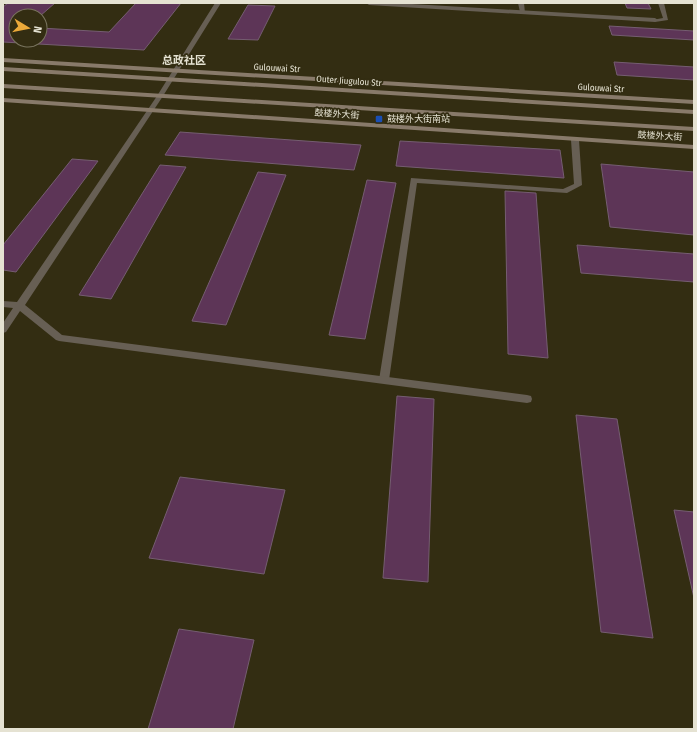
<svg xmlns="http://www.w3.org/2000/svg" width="697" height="732" font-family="'Fira Sans Condensed','Noto Sans SC',sans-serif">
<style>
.building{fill:#5d3557;stroke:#755d71}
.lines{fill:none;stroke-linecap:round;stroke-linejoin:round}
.lane{fill:#675f54;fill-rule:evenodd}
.street{fill:#675f54;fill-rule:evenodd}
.secondary{fill:#887a6a;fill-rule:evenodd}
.transit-dot{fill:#1a4fb4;stroke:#332d12;stroke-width:1.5}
.labels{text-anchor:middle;stroke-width:3.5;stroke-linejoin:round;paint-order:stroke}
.far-street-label{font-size:9px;fill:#e5e2d2;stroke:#332d12}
.far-poi-label{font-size:9px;fill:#e5e2d2;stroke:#332d12;text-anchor:start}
.far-quarter-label{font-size:11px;font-weight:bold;fill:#e5e2d2;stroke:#332d12}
</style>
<rect width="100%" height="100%" fill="#332d12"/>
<path class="building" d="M8,3h47l-15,13h-24v24h24v-12l69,4 27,-29h45l-37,47 -141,-8v-35z
M625,3h23l3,6 -24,-1z
M248,5l27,1 -17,34 -30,-1z
M609,26l85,5v9l-82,-5z
M614,62l80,5v13l-77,-5z
M180,132l181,13 -7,25 -189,-15z
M400,141l160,9 4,28 -168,-12z
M72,159l26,2 -82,111 -13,-2v-25z
M601,164l93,8v63l-84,-8z
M160,165l26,2 -75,132 -32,-4z
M258,172l28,3 -60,150 -34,-4z
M367,180l29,3 -31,156 -36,-4z
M505,191l31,2 12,165 -40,-4z
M577,245l117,9v28l-113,-9z
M397,396l37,3 -6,183 -45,-4z
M576,415l41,4 36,219 -52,-6z
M180,477l105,13 -21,84 -115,-16z
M674,510l20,2v86z
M179,629l75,11 -21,89h-85z"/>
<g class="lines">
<path class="lane" d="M518,3h6l1,10 -5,-1z
M658,3h6l4,17 -13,2 -3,-2 11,-2z
M575,138l4,2 3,45 -15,8 -150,-10 -28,197 -1,3h-8l-1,-3 32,-202 152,11 11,-5 -3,-44z"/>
<path class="street" d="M215,3h6l-58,93 -138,209 37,30 465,60 4,1 1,3 -1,3 -4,1 -468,-62 -3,-1 -36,-29 -14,21 -3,1v-10l10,-15 -10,-1v-6l14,1 140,-206z
M366,3h29l260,15 3,2 -3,2 -286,-17z"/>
<path class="secondary" d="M3,58l691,42v4l-691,-42z
M3,67l691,43v4l-691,-43z
M3,84l691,43v4l-691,-43z
M3,98l691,47v4l-691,-47z"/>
</g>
<rect class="transit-dot" x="375" y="115" width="8" height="8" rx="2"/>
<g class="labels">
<g class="far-street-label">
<text transform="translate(277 68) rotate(3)" y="3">Gulouwai Str</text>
<text transform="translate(349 81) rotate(4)" y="3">Outer Jiugulou Str</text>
<text transform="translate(601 88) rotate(3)" y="3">Gulouwai Str</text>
<text transform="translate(337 114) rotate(4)" y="3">鼓楼外大街</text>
<text transform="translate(660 136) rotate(3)" y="3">鼓楼外大街</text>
</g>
<g class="far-poi-label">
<text x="387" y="122">鼓楼外大街南站</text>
</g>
<g class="far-quarter-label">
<text x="184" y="64">总政社区</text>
</g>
</g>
<rect width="697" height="732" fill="none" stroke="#e5e2d2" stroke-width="8"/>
<g transform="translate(28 28) rotate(100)"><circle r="19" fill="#332d12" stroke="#7a755f"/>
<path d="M0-3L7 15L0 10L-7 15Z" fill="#eba93a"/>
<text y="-6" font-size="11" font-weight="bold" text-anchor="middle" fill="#e5e2d2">N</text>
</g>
</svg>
